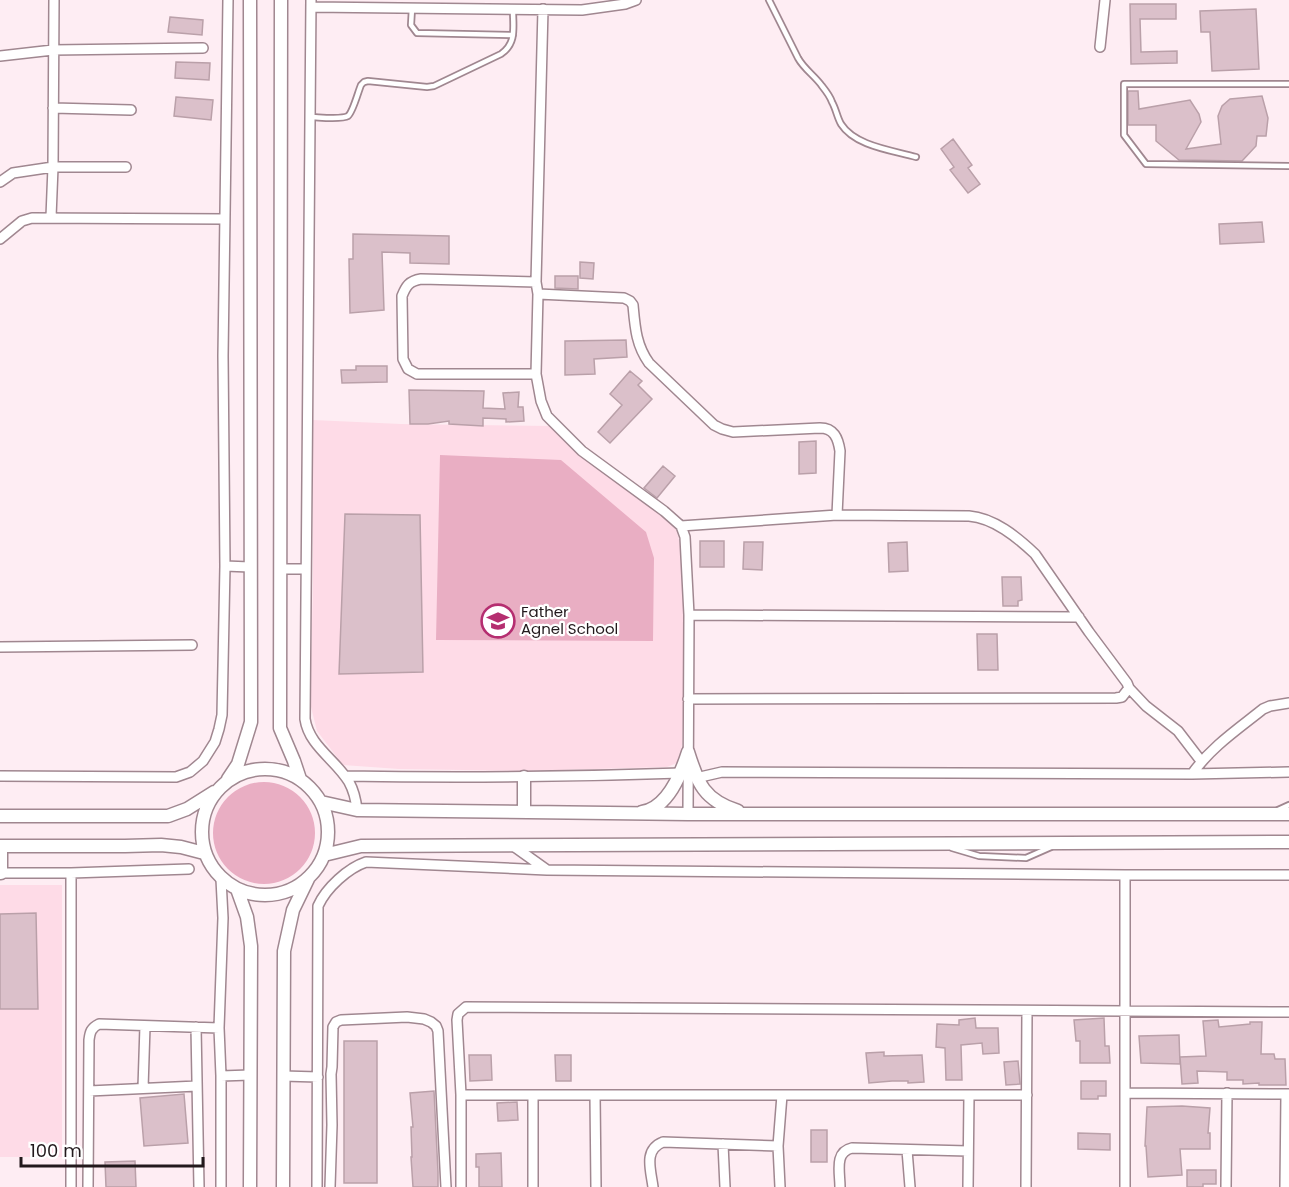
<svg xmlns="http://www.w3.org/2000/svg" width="1289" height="1187" font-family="Poppins,sans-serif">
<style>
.built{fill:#fedbe7}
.green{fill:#e9aec3}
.building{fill:#dbc0ca;stroke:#baa0a9;stroke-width:1.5}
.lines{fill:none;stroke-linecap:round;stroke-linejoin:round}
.service-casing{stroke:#a08790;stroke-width:8}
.minor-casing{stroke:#a08790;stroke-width:12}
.tertiary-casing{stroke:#a08790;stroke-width:15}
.service{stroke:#fff;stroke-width:4.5}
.minor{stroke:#fff;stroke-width:9}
.tertiary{stroke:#fff;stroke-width:12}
.labels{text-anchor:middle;stroke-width:4.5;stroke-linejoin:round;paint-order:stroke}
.poi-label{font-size:15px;fill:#22191c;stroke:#fff;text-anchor:start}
</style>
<rect width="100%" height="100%" fill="#feedf3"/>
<path class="built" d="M313,420l88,4 151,2 124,102 4,16 4,43v68l-2,90 -5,18 -10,4 -143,4 -125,-2 -56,-4 -26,-34 -7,-28 3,-117z
M0,885h62v272h-62z"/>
<path class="green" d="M440,455l121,5 85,72 8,26 -1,83 -217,-1z
M213 833a51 51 0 1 1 102 0a51 51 0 1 1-102 0Z"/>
<path class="building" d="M1130,4h46v15h-36l1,33 36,-1v12l-46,1z
M1256,9l3,60 -47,2 -2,-39h-9l-1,-21z
M170,17l33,3 -1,15 -34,-3z
M176,62l34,1 -1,17 -34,-2z
M1128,91h10l1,18 51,-9 9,14 2,8 -15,27 35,-5 -3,-28 4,-10 8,-7 32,-3 6,22 -2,18h-9l-1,10 -14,15 -63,-1 -23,-19v-16h-28z
M176,97l37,3 -2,20 -37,-4z
M953,139l19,26 -4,3 12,16 -12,9 -18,-23 4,-3 -13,-18z
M1262,222l2,20 -44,2 -1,-20z
M353,234l96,2v28l-39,-1v-10l-28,-1 2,58 -34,3 -1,-54h4z
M580,262l14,1 -1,16 -13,-1z
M555,276h23v13l-23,-1z
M626,340l1,17 -33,2 1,15 -30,1v-34z
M356,366h31v16l-45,1 -1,-13h15z
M630,371l12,10 -4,4 14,14 -42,44 -12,-11 24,-27 -12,-11z
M409,390l75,1 -1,17 22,1 -2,-16 16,-1 -1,15h5l1,14 -18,1v-3l-23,-1v8l-34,-2v-3l-21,3h-18z
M816,441v32l-17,1v-32z
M663,466l12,10 -18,22 -13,-10z
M345,514l75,1 3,157 -84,2z
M700,541h24v26h-24z
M744,542h19l-1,28 -19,-1z
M907,542l1,29 -19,1 -1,-29z
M1002,577h19l1,23 -4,1v5h-15z
M977,634h20l1,36h-20z
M36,913l2,96h-38v-95z
M975,1018l1,10h22l1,25 -16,1 -1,-11 -21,2 1,35h-16l-1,-32 -9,-1 1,-23 22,1v-5z
M1104,1018l1,28h4l1,17h-30v-22h-4l-2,-21z
M1218,1020l1,7 31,-3v-2h12l-1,32h13l1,5h10l1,26h-27v-2l-16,1v-4h-16v-8l-30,-1 1,12 -16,1 -2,-27 26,-1 -3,-35z
M1179,1035l1,29 -39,-1 -2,-27z
M344,1041h33v142h-33z
M884,1052v4l38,-1 2,27 -16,1v-2h-16l-23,2 -3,-30z
M469,1055h22l1,25 -22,1z
M555,1055h16v26h-15z
M1018,1061l2,23 -14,1 -2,-23z
M1081,1081h25v15h-8v3h-17z
M434,1091l4,81v15h-25l-2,-30h1l-1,-30h2l-3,-34z
M184,1094l4,49 -44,3 -4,-48z
M517,1102l1,18 -20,1 -1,-18z
M1182,1106l28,2 -2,25h2v16h-30l2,26 -34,2 -2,-31h-1l2,-39z
M811,1130h16v32h-16z
M1078,1133l32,1v16l-32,-1z
M501,1153l1,34h-23v-20h-3v-13z
M135,1161l1,26h-30l-1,-25z
M1187,1170h29v14h-13v3h-16z"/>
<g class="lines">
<defs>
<path id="service" d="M769,0l29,58c6,11 17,18 24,28 4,5 8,10 10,16 4,7 5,15 9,22 14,22 50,26 75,33
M412,8l-1,17 6,8 96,2
M1289,84h-165v51l22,29 143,2
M310,117c8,0 31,3 38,-1 5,-4 10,-24 13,-31l3,-3 4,-1 59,6 7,-1 67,-32c16,-11 12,-27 12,-44
M1278,810l11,-5
M952,848l27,8 47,2 25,-11"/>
<path id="minor" d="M228,0l-5,356 2,210 25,1
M311,0l-6,719c4,27 31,41 44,63 5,9 7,18 8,28
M311,7l271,3 43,-6 11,-4
M543,9l-7,273 2,12 -2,80 5,27 6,15 35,35 82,60 17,15 4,11 4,78 -1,199
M1100,47l5,-47
M0,56l53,-6 150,-2
M53,108l78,2
M0,182l13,-9 40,-6h73
M51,217l2,-50 1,-167
M0,239l22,-18 10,-3 193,1
M538,294l86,4 6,3 3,4c2,22 3,40 16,58l65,62 8,4 11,3 87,-4c14,0 18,10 20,23l-3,64
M536,374h-119l-9,-5 -5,-10 -1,-63c4,-10 7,-15 19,-17l115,3
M681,526l156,-11 132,1c25,2 48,21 66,38l54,78 38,51 2,5 -7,9 -6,1 -428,1
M280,569h26
M689,615l390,2
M0,647l192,-2
M1129,688l17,18 32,25 23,30
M1192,774c19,-27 46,-45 71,-65l7,-3 19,-3
M0,776l176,1 14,-5 13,-11 12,-19 4,-13 3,-14 3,-149
M345,776c112,2 224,1 336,-3
M696,778l26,-6 470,2 97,-2
M512,845l35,25
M0,873h71l118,-4
M71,873v314
M196,1027l3,160
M221,1076l29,-1
M283,1076l35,1
M143,1088l2,-62
M89,1091l108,-5
M1125,1093l164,1
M461,1095h566
M533,1095v92
M595,1095l1,92
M723,1144l2,43
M907,1150l3,37
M88,1187l1,-147c1,-8 2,-12 10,-16l120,4
M221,1187v-111l-2,-48 4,-110 -2,-39
M317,1187l1,-281c8,-18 30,-38 48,-44l181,8 578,5h164
M330,1187l2,-62 -1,-51 1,-7 1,-40 3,-5 5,-2 66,-3 17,2 7,3 5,4 2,5 8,156
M461,1187v-92l-4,-75 1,-6 8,-7 823,5
M653,1187c-2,-17 -10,-37 10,-45l115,4
M780,1187l-2,-41 4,-51
M840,1187c0,-15 -6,-35 12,-39l116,3
M968,1187l1,-92
M1026,1187l1,-176
M1125,1187v-312
M1226,1187l1,-94
M1285,1187l1,-93"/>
<path id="tertiary" d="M281,0l-1,728 14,33 6,18
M688,752c10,32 16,48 50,59
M202 832a63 63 0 1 1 126 0a63 63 0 1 1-126 0Z
M524,777v35
M228,779l10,-15 13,-42 -1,-722
M321,802l36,8 331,4h601
M642,812c26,-4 39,-38 46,-60
M0,816h168l19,-7 27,-17
M0,846h125l36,-1 20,2 23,6
M1,846v27
M324,855l37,-9 928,-4
M237,889l10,28 4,29 -1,241
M283,1187l1,-236 9,-41 15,-31"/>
</defs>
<use href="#service" class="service-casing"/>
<use href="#minor" class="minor-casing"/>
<use href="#tertiary" class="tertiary-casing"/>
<use href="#service" class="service"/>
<use href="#minor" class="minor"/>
<use href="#tertiary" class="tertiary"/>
</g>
<defs>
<symbol id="school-ring" viewBox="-11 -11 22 22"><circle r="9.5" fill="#fff" stroke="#b52e70" stroke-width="1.5"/><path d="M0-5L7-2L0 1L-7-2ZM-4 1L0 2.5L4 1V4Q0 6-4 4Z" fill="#b52e70"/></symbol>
</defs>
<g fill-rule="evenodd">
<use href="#school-ring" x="479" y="602" width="38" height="38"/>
</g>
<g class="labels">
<g class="poi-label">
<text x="521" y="617">Father<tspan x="521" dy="17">Agnel School</tspan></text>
</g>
</g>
<path d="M21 1157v9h182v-9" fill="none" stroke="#22191c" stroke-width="3"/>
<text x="30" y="1157" font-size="18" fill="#22191c" stroke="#ffffff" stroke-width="4.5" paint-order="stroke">100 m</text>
</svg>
